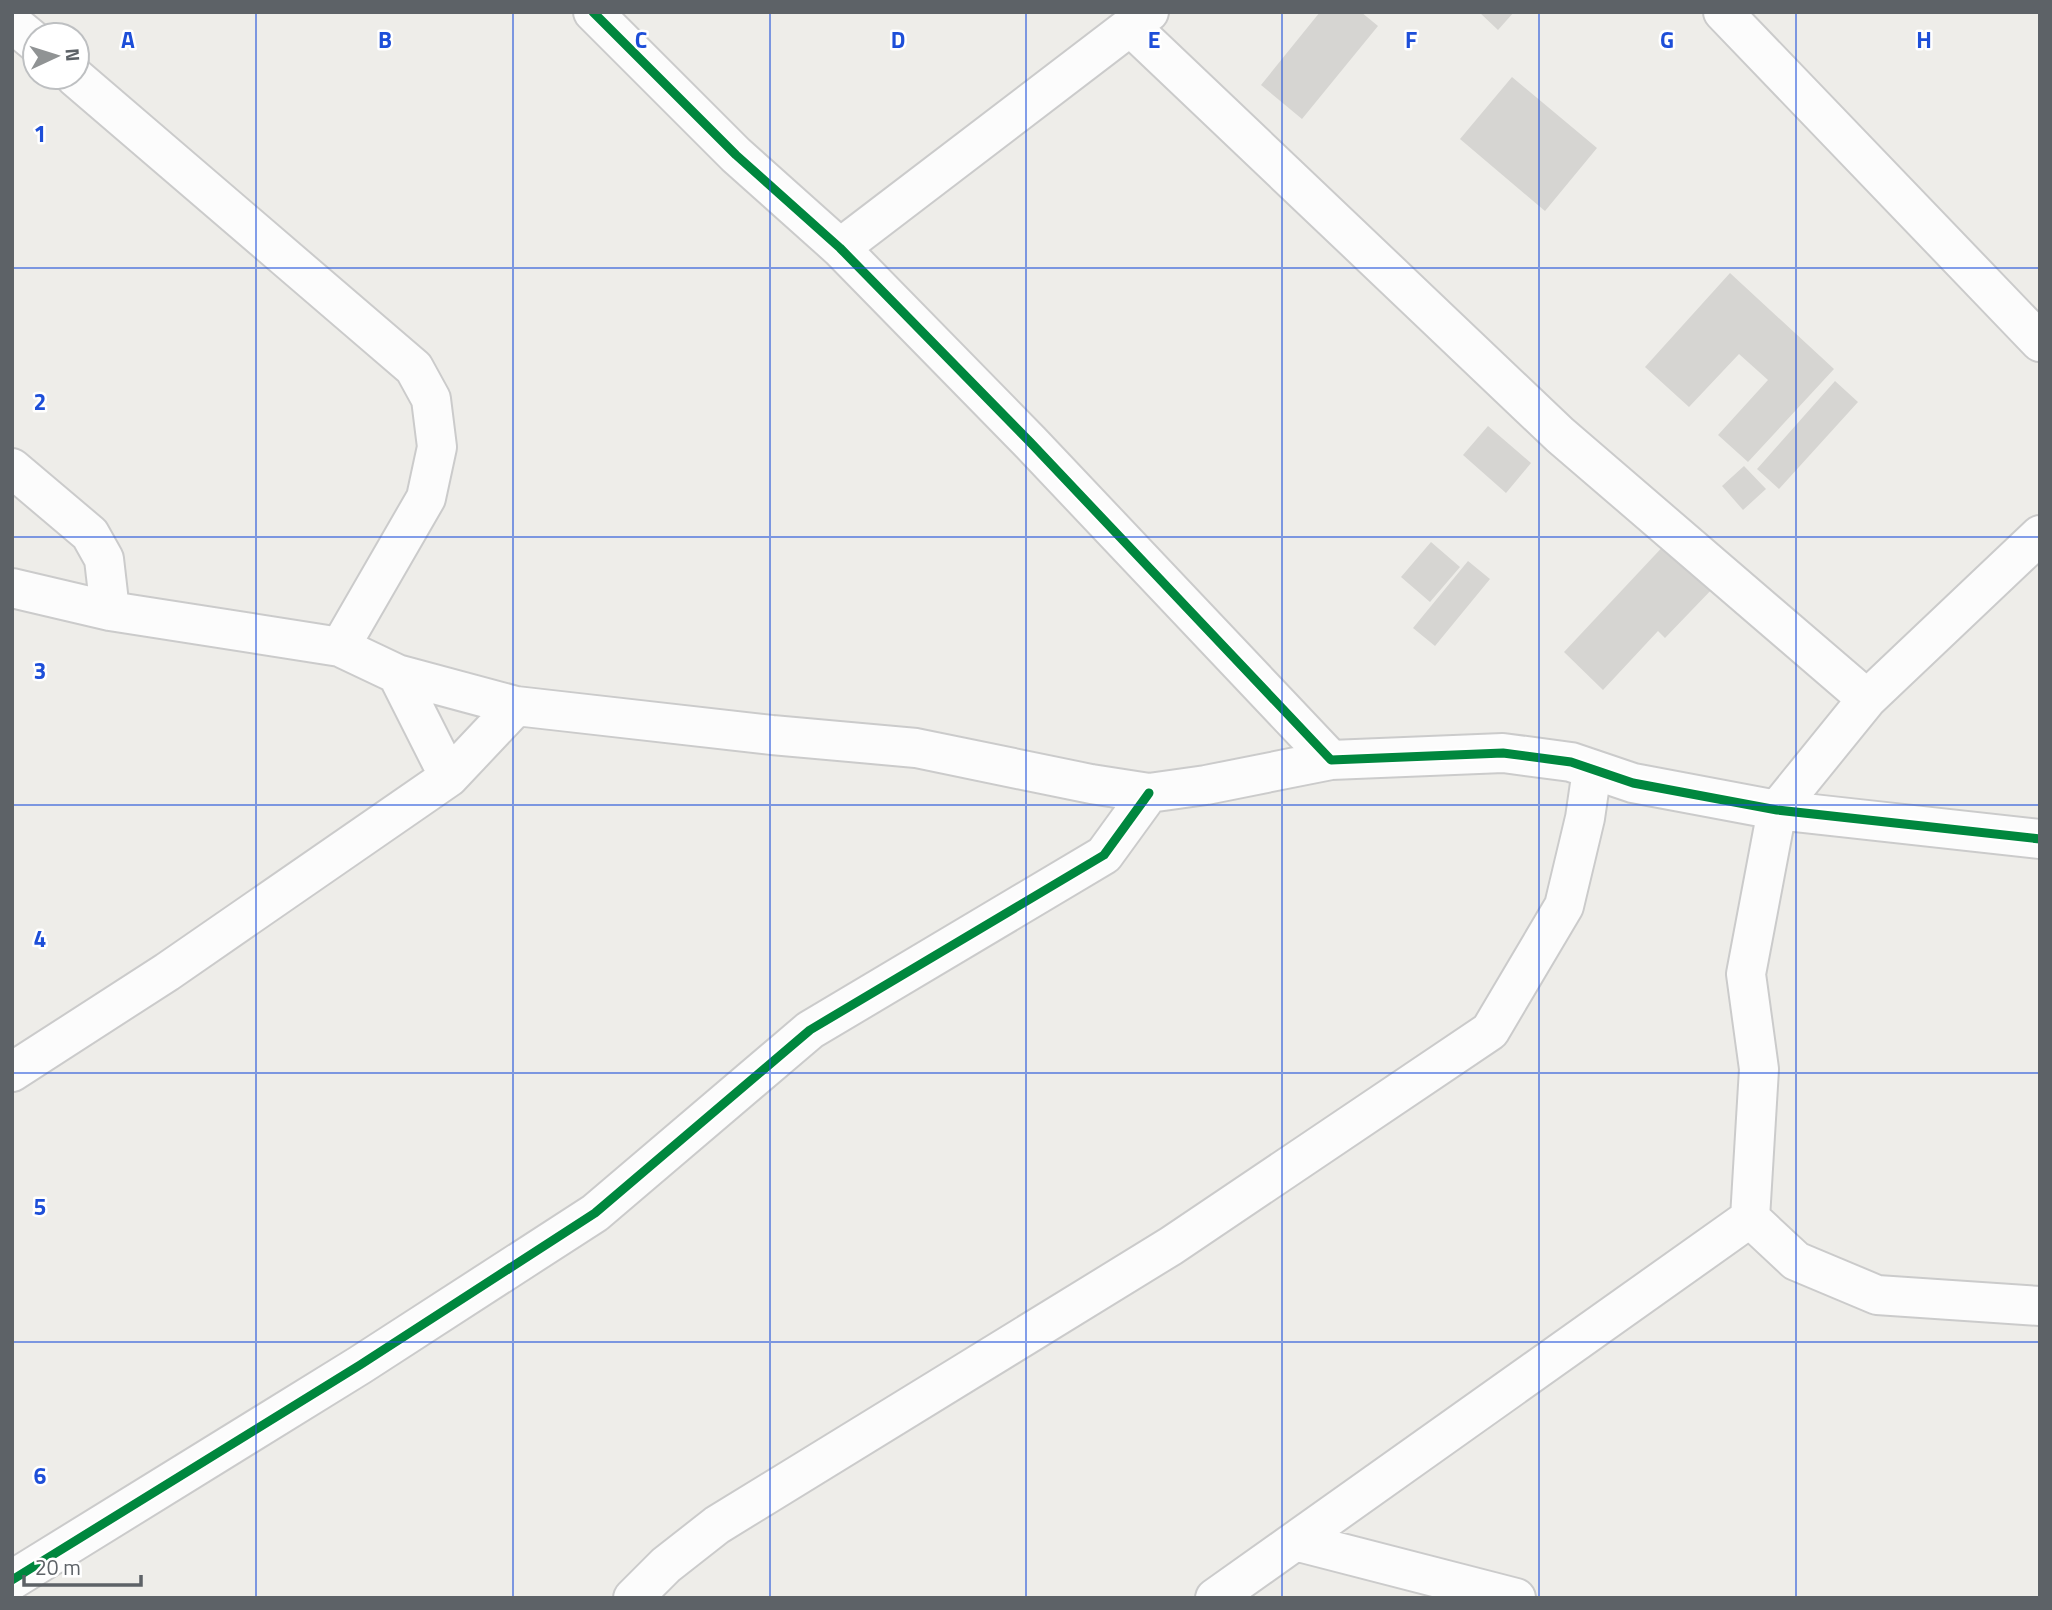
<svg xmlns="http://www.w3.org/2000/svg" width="2052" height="1610" font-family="'Titillium Web',sans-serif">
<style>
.building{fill:#d6d5d2}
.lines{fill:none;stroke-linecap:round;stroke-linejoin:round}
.minor-casing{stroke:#cbcbcb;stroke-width:42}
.minor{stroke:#fcfcfc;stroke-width:38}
.cycleway-casing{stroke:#fff;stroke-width:13}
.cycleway{stroke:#00873e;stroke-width:9}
.grid{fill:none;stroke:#1d4ed8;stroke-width:2;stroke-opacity:0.55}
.grid-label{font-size:23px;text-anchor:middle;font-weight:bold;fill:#1d4ed8;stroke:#fff;stroke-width:5;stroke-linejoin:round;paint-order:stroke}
</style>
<rect width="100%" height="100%" fill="#eeede9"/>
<path class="building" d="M1320,12h41l17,14 -76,93 -41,-34z
M1479,12h35l-16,18z
M1512,77l85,71 -52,63 -85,-72z
M1730,273l104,96 -86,93 -30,-27 50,-55 -29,-26 -50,53 -44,-40z
M1835,381l23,21 -79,87 -22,-20z
M1488,426l43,37 -25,30 -43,-38z
M1744,466l22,23 -23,21 -21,-24z
M1669,540l47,45 -51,53 -7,-7 -55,59 -39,-38z
M1431,542l29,25 -30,35 -29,-25z
M1468,561l22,18 -55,67 -22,-18z"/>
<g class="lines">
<defs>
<path id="minor" d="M593,12l143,143 104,93 190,194 301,318 172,-7 68,9 62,21 144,27 263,29
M1723,12l317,330
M12,23l23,19
M1130,26l430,409 307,264
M75,77l339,291 17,31 6,48 -11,51 -86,149
M840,248l309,-236
M12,468l78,66 14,25 6,52
M2040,535l-173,164 -90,111 -31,164 13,95 -9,149 46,43 81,34 163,11
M12,588l98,23 230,36 57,27 119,32 256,29 144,13 175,36 58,9 57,-8 125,-25
M397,674l52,103
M12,1072l155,-100 282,-195 67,-71
M1295,1541l221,57
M12,1580l348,-215 235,-152 215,-183 294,-175 45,-62
M633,1598l33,-33 51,-40 454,-279 319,-215 74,-125 21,-88 7,-48
M1215,1598l535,-380"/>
</defs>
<use href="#minor" class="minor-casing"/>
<use href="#minor" class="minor"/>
<defs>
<path id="cycleway" d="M593,12l143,143 104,93 190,194 301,318 172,-7 68,9 62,21 144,27 263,29
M12,1580l348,-215 235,-152 215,-183 294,-175 45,-62"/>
</defs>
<use href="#cycleway" class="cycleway-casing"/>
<use href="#cycleway" class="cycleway"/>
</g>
<path class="grid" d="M256,12v1586M513,12v1586M770,12v1586M1026,12v1586M1282,12v1586M1539,12v1586M1796,12v1586M12,268h2028M12,537h2028M12,805h2028M12,1073h2028M12,1342h2028"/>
<g class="grid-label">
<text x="128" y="48">A</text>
<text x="385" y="48">B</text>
<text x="641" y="48">C</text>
<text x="898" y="48">D</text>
<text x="1154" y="48">E</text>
<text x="1411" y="48">F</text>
<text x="1667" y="48">G</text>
<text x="1924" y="48">H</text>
<text x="40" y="142">1</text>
<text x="40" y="410">2</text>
<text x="40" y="679">3</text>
<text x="40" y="947">4</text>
<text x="40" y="1215">5</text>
<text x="40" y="1484">6</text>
</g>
<rect width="2052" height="1610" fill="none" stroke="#5d6267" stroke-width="28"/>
<g transform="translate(56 56) rotate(86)"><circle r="33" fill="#ffffff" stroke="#bec0c2" stroke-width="2"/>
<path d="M0-5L12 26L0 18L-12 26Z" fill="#909394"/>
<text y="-10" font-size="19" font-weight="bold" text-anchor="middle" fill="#5d6267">N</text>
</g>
<path d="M24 1575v10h117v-10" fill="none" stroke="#5d6267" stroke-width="3.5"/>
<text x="35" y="1575" font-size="21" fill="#5d6267" stroke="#ffffff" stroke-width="5" paint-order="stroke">20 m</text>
</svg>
